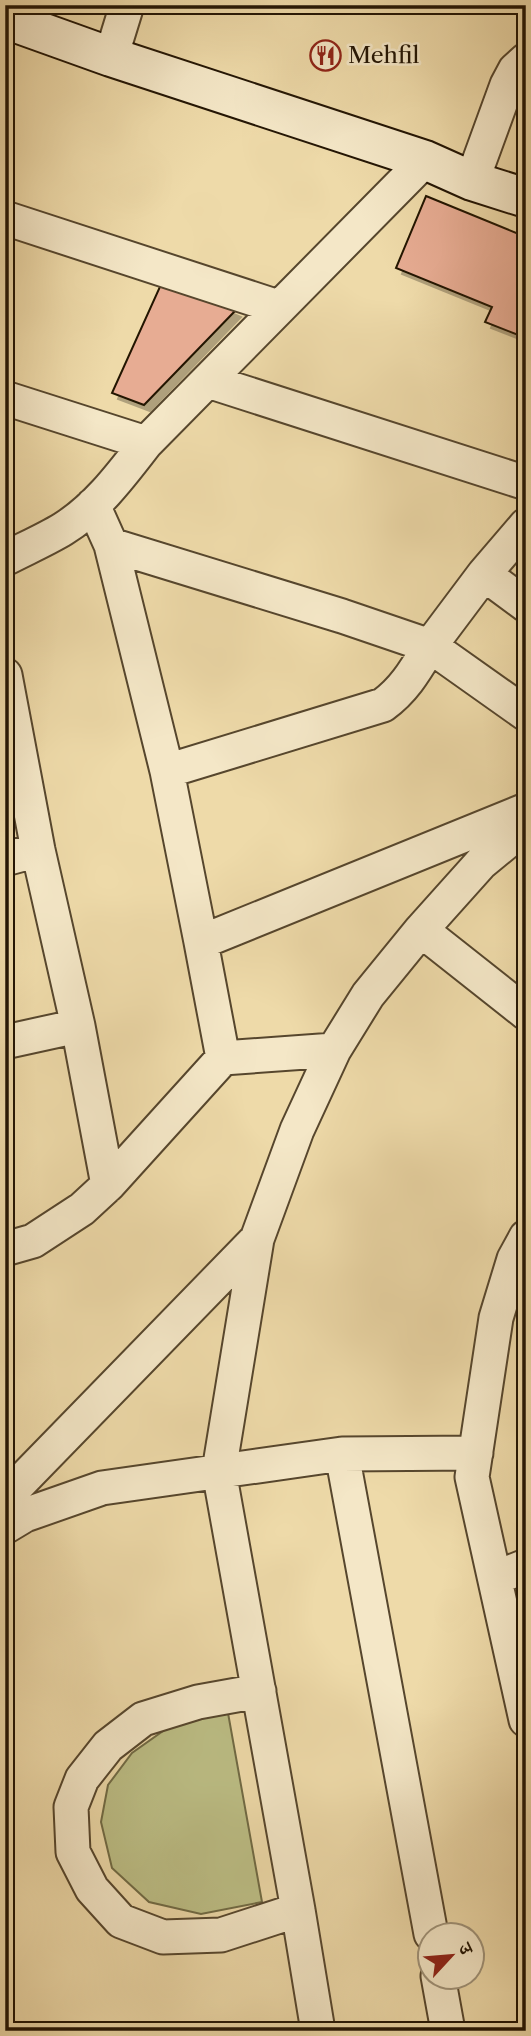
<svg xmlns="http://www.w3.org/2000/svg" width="531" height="2036" font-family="'Libre Caslon Text','Noto Serif Devanagari',serif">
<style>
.green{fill:#bcbe85;stroke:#706a44;stroke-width:2}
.building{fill:#e7ac93;stroke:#231504;stroke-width:2;filter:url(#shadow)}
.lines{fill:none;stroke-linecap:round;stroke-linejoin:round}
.street-casing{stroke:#56462d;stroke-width:37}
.secondary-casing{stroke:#231504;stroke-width:42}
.street{stroke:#f4e7c7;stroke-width:33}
.secondary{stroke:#f4e7c7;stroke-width:38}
.labels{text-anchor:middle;stroke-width:5;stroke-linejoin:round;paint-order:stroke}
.poi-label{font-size:23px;fill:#231504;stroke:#f4e7c7;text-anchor:start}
</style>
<defs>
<filter id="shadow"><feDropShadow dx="6" dy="6" stdDeviation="0" flood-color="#0004"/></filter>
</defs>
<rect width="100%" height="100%" fill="#eedaa9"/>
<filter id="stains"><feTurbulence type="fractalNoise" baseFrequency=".00286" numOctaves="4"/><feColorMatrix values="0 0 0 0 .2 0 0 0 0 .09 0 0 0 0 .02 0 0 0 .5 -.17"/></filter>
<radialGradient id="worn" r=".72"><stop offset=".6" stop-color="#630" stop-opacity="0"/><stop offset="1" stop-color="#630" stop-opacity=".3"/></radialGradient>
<path class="green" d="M228,1713l34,189 -61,12 -52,-12 -37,-34 -11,-46 7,-37 24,-32 41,-29z"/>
<path class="building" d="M426,196l100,41v101l-41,-16 7,-15 -96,-39z
M163,280l72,31 -91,94 -32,-12z"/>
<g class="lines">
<defs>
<path id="street" d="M111,57l16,-52
M472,181l35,-96 8,-15 11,-10
M5,218l273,89
M208,381l318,102
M5,398l141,45
M93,505l18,40 56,226 34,171 325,-132
M526,525l-42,49 42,31
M111,545l231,71 88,30 54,-72
M5,559c19,-10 40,-19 58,-30 34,-21 59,-55 83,-86l279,-283
M5,675l33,175 40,176 30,159 -26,24 -49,32 -28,8
M167,771l216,-66c22,-16 33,-36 47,-59l96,68
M5,859l33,-9
M421,930l105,83
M201,942l22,116 111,-8
M5,1042l73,-16
M108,1185l115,-127
M526,1237l-12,22 -18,59 -24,159 54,243
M342,1454l89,480
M5,1498l252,-259
M5,1527l20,-12 77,-27 240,-34 134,-1
M495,1578l31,-12
M259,1691l-61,11 -55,17 -35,27 -26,33 -11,28 2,45 19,37 29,32 42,16 58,-2 77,-25
M438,1976l10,55
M318,2031l-20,-121 -79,-439 38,-232 40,-109 37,-80 34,-55 53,-65 60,-67 45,-37"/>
<path id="secondary" d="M5,19l106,38 314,103 47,21 54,17"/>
</defs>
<use href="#street" class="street-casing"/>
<use href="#secondary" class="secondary-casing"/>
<use href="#street" class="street"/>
<use href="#secondary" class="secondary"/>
</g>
<defs>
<symbol id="restaurant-ring" viewBox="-11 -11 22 22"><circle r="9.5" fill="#f4e7c7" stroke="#8f2418" stroke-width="1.5"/><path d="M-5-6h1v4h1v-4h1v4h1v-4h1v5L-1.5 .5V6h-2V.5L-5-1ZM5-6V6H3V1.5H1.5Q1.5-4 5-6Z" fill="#8f2418"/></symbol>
</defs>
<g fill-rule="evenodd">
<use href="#restaurant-ring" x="308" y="38" width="35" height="35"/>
</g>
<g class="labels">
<g class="poi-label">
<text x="348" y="63">Mehfil</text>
</g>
</g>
<rect width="531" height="2036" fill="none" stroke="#eedaa9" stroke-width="28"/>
<rect x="7" y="7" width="517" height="2022" fill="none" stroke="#231504" stroke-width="3.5"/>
<rect x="14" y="14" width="503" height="2008" fill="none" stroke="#231504" stroke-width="2"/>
<g transform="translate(451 1956) rotate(64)"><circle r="33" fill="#f4e7c7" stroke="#a09379" stroke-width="2"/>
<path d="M0-5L12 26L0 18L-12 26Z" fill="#8f2418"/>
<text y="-10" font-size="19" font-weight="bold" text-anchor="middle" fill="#231504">उ</text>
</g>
<rect width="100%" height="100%" filter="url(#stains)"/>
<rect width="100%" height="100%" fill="url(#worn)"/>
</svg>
